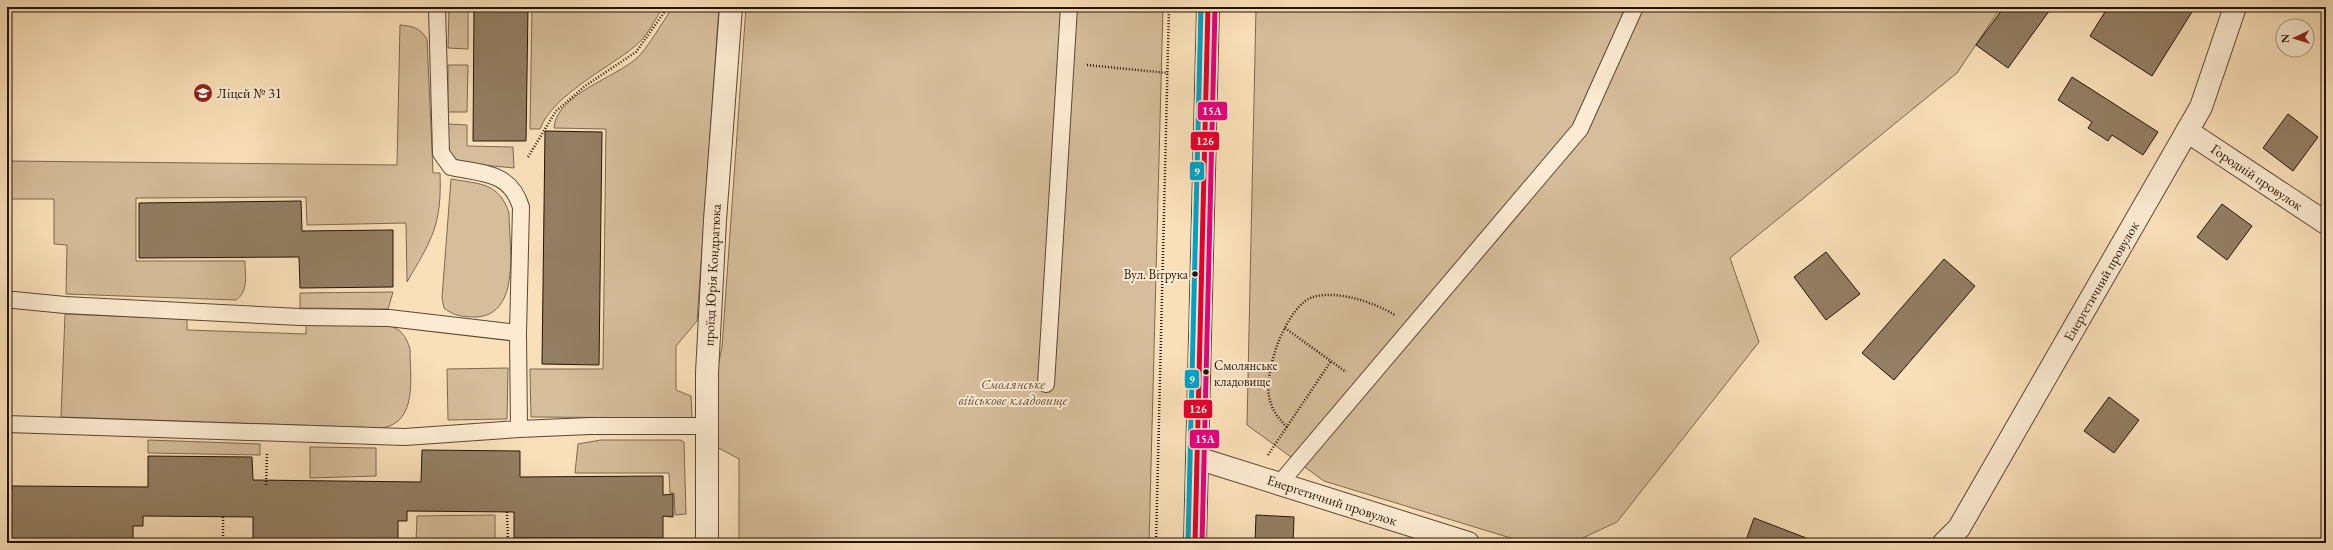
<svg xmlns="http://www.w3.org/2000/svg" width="2333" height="550" font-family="'EB Garamond',serif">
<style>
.green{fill:#d6bd9b;stroke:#7d6850}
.building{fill:#937e63;stroke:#241306}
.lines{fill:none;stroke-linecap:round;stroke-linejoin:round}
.service-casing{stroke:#5a4633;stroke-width:18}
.pedestrian-casing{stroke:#5a4633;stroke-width:24}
.minor-casing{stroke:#5a4633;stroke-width:24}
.tertiary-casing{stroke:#5a4633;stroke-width:24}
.path{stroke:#241306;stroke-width:2.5;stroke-dasharray:1 2;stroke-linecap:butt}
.service{stroke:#fcebd2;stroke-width:16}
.pedestrian{stroke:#fcebd2;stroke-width:22}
.minor{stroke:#fcebd2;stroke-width:22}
.tertiary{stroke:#fcebd2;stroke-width:22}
.bus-1-casing{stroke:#fcebd2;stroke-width:8}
.bus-2-casing{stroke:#fcebd2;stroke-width:8}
.bus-3-casing{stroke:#fcebd2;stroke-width:8}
.bus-1{stroke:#e4002b;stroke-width:5}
.bus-2{stroke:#e5007d;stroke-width:5}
.bus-3{stroke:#02a2c4;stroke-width:5}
.bus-dot{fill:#241306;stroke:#fcebd2;stroke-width:1.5}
.labels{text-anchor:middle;stroke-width:4;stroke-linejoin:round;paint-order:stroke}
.bus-label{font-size:13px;fill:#241306;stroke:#fcebd2;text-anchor:end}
.poi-label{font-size:14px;fill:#241306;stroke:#fcebd2;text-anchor:start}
.street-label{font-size:14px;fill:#241306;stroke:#fcebd2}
.park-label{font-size:14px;font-style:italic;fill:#624e3a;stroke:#fcebd2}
.line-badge{stroke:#fcebd2;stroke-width:1.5}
.badge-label{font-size:11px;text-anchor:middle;font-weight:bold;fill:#fff}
</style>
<rect width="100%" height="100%" fill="#fae0b9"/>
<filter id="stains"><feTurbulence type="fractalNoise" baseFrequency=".005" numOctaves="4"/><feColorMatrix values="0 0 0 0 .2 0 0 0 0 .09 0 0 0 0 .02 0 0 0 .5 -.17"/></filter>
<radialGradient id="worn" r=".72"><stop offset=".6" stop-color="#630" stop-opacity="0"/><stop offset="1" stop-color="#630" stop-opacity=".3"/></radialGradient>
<path class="green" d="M449,7h19v42l-20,-1z
M532,7h131c-8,13 -16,30 -29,40 -27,22 -81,48 -94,82h-10z
M673,7h46l-22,314 -21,25v44l15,6 1,22 -161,-1 -1,-48h73l3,-240 -52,-1c2,-34 62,-50 84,-71 11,-11 25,-36 35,-50z
M746,7h417l-14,536h-410v-84l-24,-13 -1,-61 8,-38z
M1256,7h745l-44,66 -227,185 29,84 -142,180 -45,21h-45l-203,-62 -77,-56z
M400,25c13,1 20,3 27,14l6,134h7c2,52 -8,66 -33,109l-1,-59 -99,2 -1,-28 -170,1v63h109c0,14 4,30 -9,39l-170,-6 1,-49 -13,-1v-45h-47v-38l390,4z
M448,65h20l-1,47h-19z
M448,124l19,1v21l46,1 1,21 -51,-5c-18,-6 -15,-22 -15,-39z
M451,179c28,5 48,3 58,34 0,31 13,102 -33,104 -13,0 -22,-1 -32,-9l-2,-10z
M393,292l-5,17 -88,-1v-15z
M65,314l122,5v11l119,4v-9h82c13,4 18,11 22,24 0,28 8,72 -27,79l-322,-11z
M508,368l-1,51 -59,1 -1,-51z
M148,440l112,4v11l-112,-2z
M601,440h79l4,2 2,72 -11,1 -1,-22h-4l-1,-20h-94l3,-29z
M310,447l66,1v28l-66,2z
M495,515v28h-79l1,-27z"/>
<path class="building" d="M474,7h54l-2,134h-53z
M2004,7h48l-44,61 -32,-23z
M2108,7h87l-43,69 -62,-40z
M2072,77l86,55 -15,23 -31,-20 -4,6 -20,-13 4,-6 -34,-22z
M2288,114l30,23 -25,34 -30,-23z
M545,131l57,1 -3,233 -57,-1z
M301,201l1,30 91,-1v57l-93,1 -1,-31 -160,1v-55z
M2222,204l30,22 -25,34 -30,-23z
M1826,252l34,42 -34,26 -32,-43z
M1944,259l31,27 -81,94 -32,-27z
M2109,397l30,23 -25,33 -30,-22z
M422,450l98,1v26l143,-1v19l10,-1v23l-10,-1v22h-149v-26l-107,-1v10h-9v22h-145v-26l-110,-1v10h-10v17h-126v-53h5v-4l136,1v-31l104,1 1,23 168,2z
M1256,515l38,2 -1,26h-38z
M1754,518l60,23 -1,2h-68z"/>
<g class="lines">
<defs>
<path id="service" d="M437,7l4,146 10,14c31,7 59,4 70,40l-3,126 1,96 71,-3h117
M14,300l51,5 235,12 89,1 129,15
M1046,384l23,-377
M7,424l398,13 114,-8
M1280,483l300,-354 55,-122"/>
<path id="pedestrian" d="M2187,131l139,92"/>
<path id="minor" d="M1197,458l271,85
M707,543v-170l8,-153 16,-213
M1944,543l15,-15 242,-421 34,-100"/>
<path id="tertiary" d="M1195,543l13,-536"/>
</defs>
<use href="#service" class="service-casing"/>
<use href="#pedestrian" class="pedestrian-casing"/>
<use href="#minor" class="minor-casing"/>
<use href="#tertiary" class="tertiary-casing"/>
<path class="path" d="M1087,65l81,8
M528,157l28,-46 29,-25 51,-34 32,-45
M7,274l2,6
M1285,328l61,44
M1287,427c-9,-9 -16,-18 -18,-31 -5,-26 18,-91 44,-99 25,-7 60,5 82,18
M1268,455l63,-94
M266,485l1,-31
M507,512l1,31
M223,517v26
M1156,543l13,-536"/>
<use href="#service" class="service"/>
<use href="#pedestrian" class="pedestrian"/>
<use href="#minor" class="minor"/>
<use href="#tertiary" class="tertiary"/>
<defs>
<path id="bus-1" d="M1195,543l13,-536"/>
<path id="bus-2" d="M1202,543l13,-536"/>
<path id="bus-3" d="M1188,543l13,-536"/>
</defs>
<use href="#bus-1" class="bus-1-casing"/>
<use href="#bus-2" class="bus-2-casing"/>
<use href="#bus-3" class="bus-3-casing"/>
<use href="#bus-1" class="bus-1"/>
<use href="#bus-2" class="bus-2"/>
<use href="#bus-3" class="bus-3"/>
</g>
<defs>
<symbol id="school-disc" viewBox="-11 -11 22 22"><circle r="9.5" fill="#8f2418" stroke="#fcebd2"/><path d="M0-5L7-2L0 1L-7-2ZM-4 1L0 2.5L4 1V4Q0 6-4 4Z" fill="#fff"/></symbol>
</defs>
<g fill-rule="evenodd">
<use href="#school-disc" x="192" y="82" width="22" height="22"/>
</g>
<g class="bus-dot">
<circle cx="1195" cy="274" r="3.5"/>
<circle cx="1206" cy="372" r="3.5"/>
</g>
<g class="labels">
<g class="bus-label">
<text x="1188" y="279">Вул. Вітрука</text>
<text x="1214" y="370" text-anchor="start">Смолянське<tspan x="1214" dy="16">кладовище</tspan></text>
</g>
<g class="poi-label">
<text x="217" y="98">Ліцей № 31</text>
</g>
<g class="street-label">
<text transform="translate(2257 177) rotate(34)" y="5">Городній провулок</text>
<text transform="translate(712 275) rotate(-87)" y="5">проїзд Юрія Кондратюка</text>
<text transform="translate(2101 281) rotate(-60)" y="5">Енергетичний провулок</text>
<text transform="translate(1332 500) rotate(18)" y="5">Енергетичний провулок</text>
</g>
<g class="park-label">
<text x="1013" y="389">Смолянське<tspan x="1013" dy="16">військове кладовище</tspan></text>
</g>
</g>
<g class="line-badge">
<rect x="1197" y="101" width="31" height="20" rx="4" fill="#e5007d"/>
<rect x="1190" y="131" width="30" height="20" rx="4" fill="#e4002b"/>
<rect x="1189" y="161" width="16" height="20" rx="4" fill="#02a2c4"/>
<rect x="1184" y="369" width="16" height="20" rx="4" fill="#02a2c4"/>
<rect x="1183" y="399" width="30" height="20" rx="4" fill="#e4002b"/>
<rect x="1189" y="429" width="31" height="20" rx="4" fill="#e5007d"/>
</g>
<g class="badge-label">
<text x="1212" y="115">15A</text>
<text x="1205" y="145">126</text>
<text x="1197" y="175">9</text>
<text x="1192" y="383">9</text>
<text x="1198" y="413">126</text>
<text x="1205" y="443">15A</text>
</g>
<rect width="2333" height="550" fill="none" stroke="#fae0b9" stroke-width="24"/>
<rect x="8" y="8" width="2317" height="534" fill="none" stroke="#241306" stroke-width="2"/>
<rect x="12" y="12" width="2309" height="526" fill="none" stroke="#241306"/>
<g transform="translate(2295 38) rotate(266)"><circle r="19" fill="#fcebd2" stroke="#a69580"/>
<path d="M0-3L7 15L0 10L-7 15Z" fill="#8f2418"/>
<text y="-6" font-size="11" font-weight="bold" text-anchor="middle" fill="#241306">N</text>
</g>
<rect width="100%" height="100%" filter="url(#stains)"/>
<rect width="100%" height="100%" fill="url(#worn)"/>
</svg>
